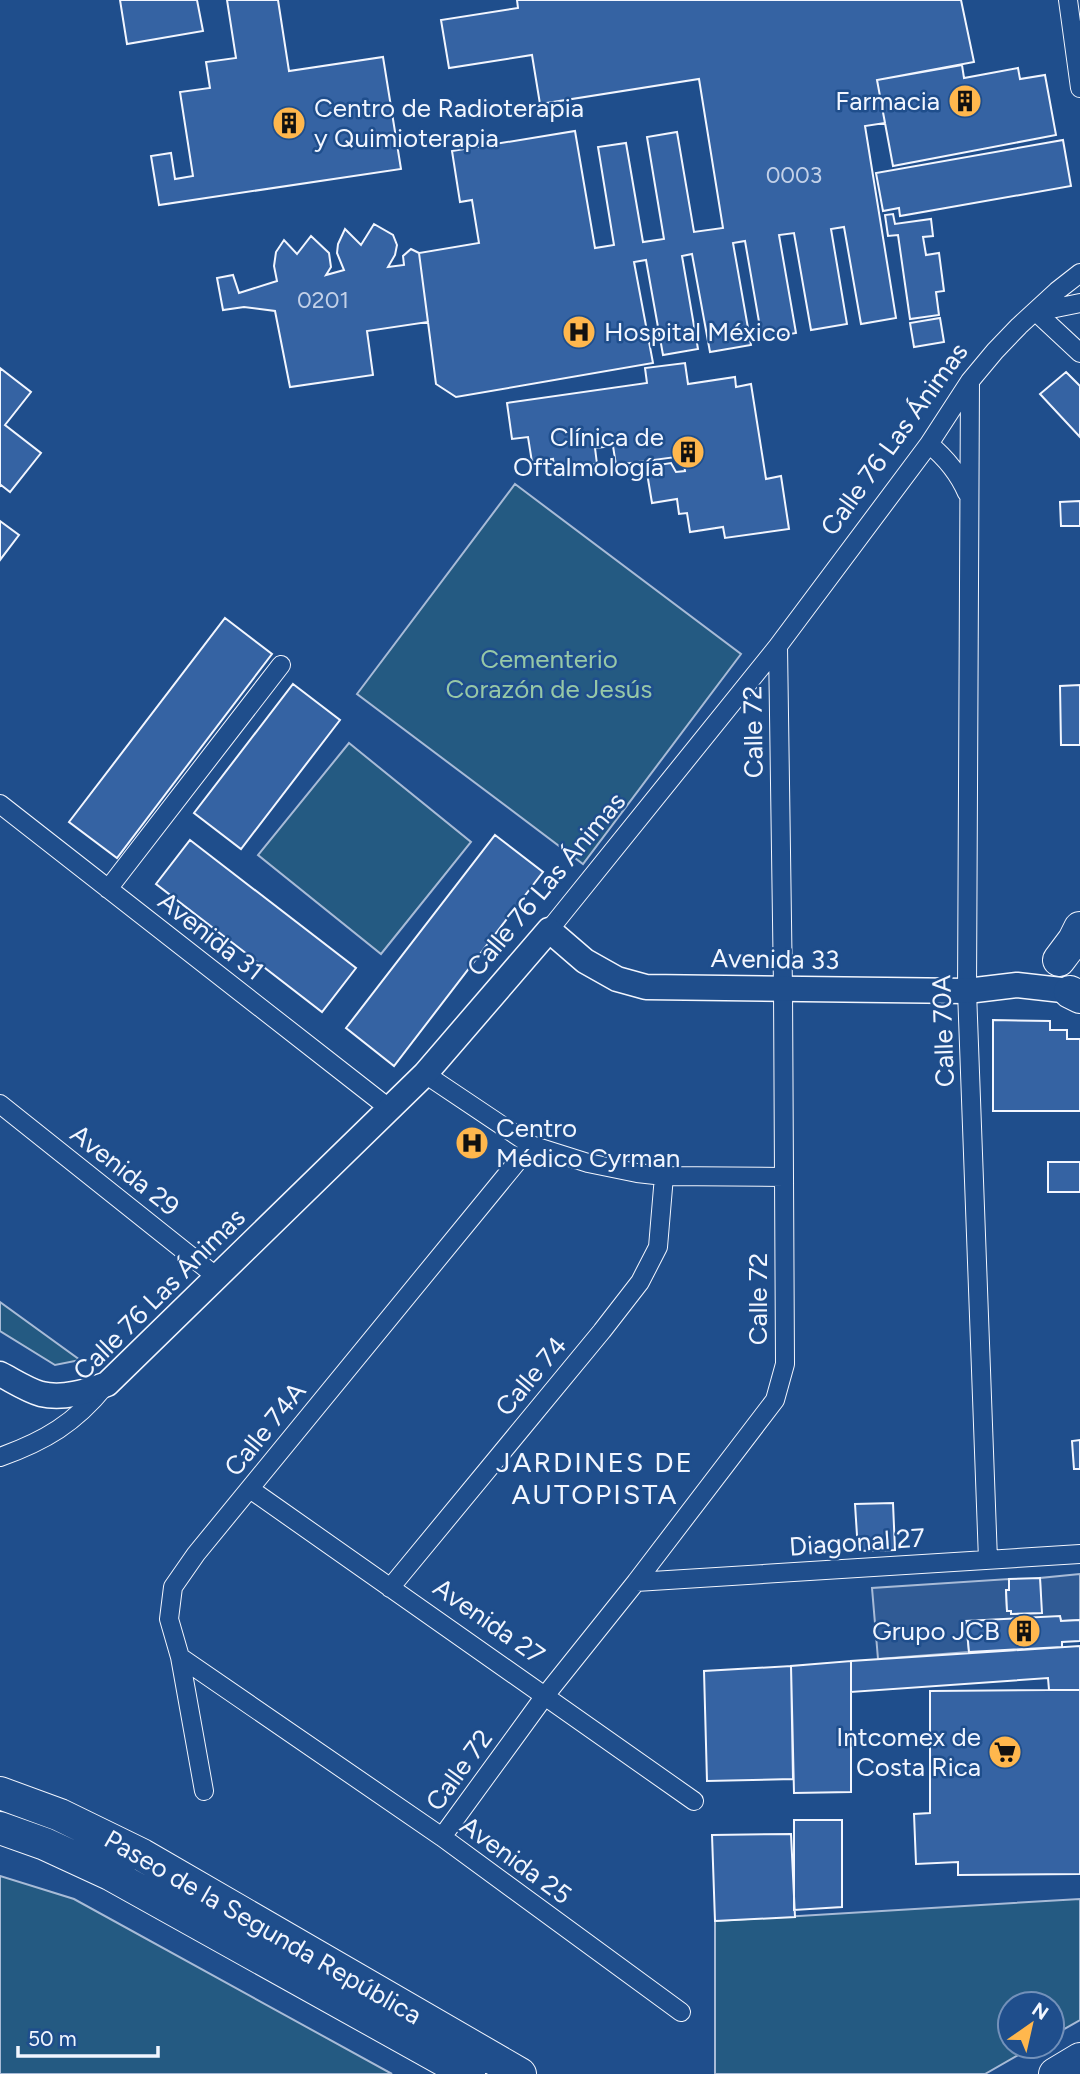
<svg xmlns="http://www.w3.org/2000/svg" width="1080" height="2074" font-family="Figtree,sans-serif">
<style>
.green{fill:#245a82;stroke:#a8bbd7;stroke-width:2}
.parking{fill:#305b95;stroke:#a8bbd7;stroke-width:2}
.building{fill:#3563a3;stroke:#f2f6ff;stroke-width:2}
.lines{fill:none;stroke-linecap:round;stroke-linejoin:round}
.street-casing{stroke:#f2f6ff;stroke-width:20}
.secondary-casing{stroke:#f2f6ff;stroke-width:27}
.highway-casing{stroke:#f2f6ff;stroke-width:34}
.street{stroke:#1f4e8c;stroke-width:18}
.secondary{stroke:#1f4e8c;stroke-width:24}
.highway{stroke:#1f4e8c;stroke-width:32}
.labels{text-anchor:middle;stroke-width:5;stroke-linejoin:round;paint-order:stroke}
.number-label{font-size:23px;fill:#c3d1e8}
.poi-label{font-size:26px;fill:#f2f6ff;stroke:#1f4e8c;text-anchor:end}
.street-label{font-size:26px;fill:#f2f6ff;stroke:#1f4e8c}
.park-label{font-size:26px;fill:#97c8a6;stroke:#1f4e8c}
.neighbourhood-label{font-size:28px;letter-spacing:2px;fill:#f2f6ff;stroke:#1f4e8c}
</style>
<rect width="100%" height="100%" fill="#1f4e8c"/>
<path class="green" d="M515,484l226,170 -158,210 -226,-170z
M349,743l122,99 -90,112 -123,-99z
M0,1302l80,58 -25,5 -55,-34z
M0,1876l74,23 318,175h-392z
M1080,1899v121l-28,16v-32h-42v42h24l-49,28h-270v-153z"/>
<path class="parking" d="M1080,1574v46l-19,1 -1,-4 -94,5 3,30 -91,7 -6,-71 137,-9v11h-3l1,21h4l1,3 29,-1 -1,-35z"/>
<path class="building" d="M120,0h77l6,31 -76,13z
M227,0h51l11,71 94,-14 18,112 -242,36 -8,-49 20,-3 4,26 18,-3 -13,-84 30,-4 -4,-26 30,-4z
M517,0h444l13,62 -97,18 8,43 -20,3 31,192 -35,6 -17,-97 -13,2 16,95 -36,6 -17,-97 -15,2 17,98 -34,6 -17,-98 -12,2 18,102 -41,7 -18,-98 -10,2 16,93 -35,6 -17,-95 -12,2 19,101 -197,34 -20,-13 -17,-131 60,-10 -7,-43 -12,2 -8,-51 123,-20 20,117 19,-3 -16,-98 28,-4 17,99 21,-3 -17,-102 30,-5 17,100 29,-4 -24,-149 -159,25 -8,-49 -83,13 -8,-48 77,-12z
M962,65l2,13 54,-10 2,11 25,-4 11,60 -163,31 -16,-86z
M1063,140l8,46 -171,30 -1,-8 -16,3 -7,-38z
M893,214l2,10 36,-5 2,17 -10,1 3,18 13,-2 5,38 -8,1 3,23 -29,4 -12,-84 -10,1 -3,-21z
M374,224l19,11 4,10 -2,10 -7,12 16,-2 -1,-9 8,-7 8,4 9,69 -61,9 6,44 -83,12 -15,-76 -31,-4 -21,3 -6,-32 16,-3 6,18 38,-12 -3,-15 2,-14 8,-12 13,14 14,-18 18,17 2,14 -5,8 18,-5 -7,-17 1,-9 7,-15 16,16z
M940,318l4,24 -30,5 -4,-24z
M685,363l3,21 47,-7 1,10 15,-3 15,95 15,-3 8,53 -64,9 -2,-11 -33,5 -3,-19 -8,1 -2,-15 -25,4 -6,-36 25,-4 5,9 9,-1 -2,-15 -67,9 -3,-19 -18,2 2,16 -42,6 -2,-11 -21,3 -4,-25 -16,2 -5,-36 140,-20 -2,-15z
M0,368l31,24 -26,33 36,28 -31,39 -9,-7 -1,1z
M1066,372l14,14v51l-40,-43z
M1080,501v25h-19l-1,-24z
M0,521l19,14 -19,25z
M225,618l47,36 -155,204 -48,-36z
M293,684l47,36 -99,129 -47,-36z
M1080,685v60h-19l-1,-59z
M495,835l48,37 -149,194 -48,-38z
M190,840l166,128 -34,44 -166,-128z
M993,1020l57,1v9h17v9h13v72h-87z
M1048,1162h32v30h-32z
M1080,1440v29h-6l-2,-28z
M893,1503l2,47 -37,1 -3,-47z
M1040,1578l2,35 -31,1v-3h-4l-1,-21h3v-11z
M1060,1616l1,5 19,-1v21l-18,1v5l-93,5 -3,-31z
M1080,1646v44h-31l-1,-12 -197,14v-31z
M851,1661v131l-57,1 -3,-127z
M791,1666l2,113 -86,2 -3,-110z
M1049,1690h31v184l-122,1v-13l-42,2 -2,-50 16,-1v-122z
M794,1820h48v87l-48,3z
M791,1834l4,83 -80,4 -3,-86z"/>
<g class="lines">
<defs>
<path id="street" d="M1068,0l12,88
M1036,312l44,41
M1036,312l44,-9
M970,381l-3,610 21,569
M929,444c17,14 29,28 38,49
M0,804l390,305
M108,889l173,-224
M549,930l229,-284 151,-202 41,-63 25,-30 24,-25 38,-35 23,-18
M425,1074l106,71 57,18 49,10 27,3 120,1
M0,1104l217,173
M0,1457c45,-16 75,-34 105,-71
M250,1489l444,312
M636,1582l444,-28
M390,1588l212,-257 38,-49 18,-35 6,-71
M180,1657l262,180 239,175
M204,1791l-24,-134 -11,-38 4,-32 23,-33 335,-409
M442,1837l102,-140 92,-115 139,-182 10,-36 -2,-375 -5,-343"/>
<path id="secondary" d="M0,1374c12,6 27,16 41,20 22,5 45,-2 66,-10l318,-310 124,-144 36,31 32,18 29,8 321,4 50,-6 63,7"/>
<path id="highway" d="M1059,960l15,-20 6,-12
M1070,992l10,5
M0,1793l60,22 82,40 378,219
M0,1828l45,16 65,30 359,200
M1055,2074l25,-15"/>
</defs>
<use href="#street" class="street-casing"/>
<use href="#secondary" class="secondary-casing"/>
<use href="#highway" class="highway-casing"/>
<use href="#street" class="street"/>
<use href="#secondary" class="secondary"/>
<use href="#highway" class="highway"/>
</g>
<defs>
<symbol id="building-disc" viewBox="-11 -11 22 22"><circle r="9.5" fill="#ffb74d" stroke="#1f4e8c"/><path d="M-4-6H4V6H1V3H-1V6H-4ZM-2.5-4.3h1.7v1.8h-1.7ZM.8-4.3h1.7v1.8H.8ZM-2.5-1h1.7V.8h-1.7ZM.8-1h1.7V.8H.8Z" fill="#111"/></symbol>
<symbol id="hospital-disc" viewBox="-11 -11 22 22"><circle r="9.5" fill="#ffb74d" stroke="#1f4e8c"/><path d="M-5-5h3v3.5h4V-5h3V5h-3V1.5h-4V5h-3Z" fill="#111"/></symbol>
<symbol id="supermarket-disc" viewBox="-11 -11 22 22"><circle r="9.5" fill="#ffb74d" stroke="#1f4e8c"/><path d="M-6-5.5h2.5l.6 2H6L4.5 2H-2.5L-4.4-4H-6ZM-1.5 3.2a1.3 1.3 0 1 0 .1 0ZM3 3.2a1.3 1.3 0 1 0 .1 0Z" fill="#111"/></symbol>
</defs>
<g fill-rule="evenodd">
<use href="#building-disc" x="946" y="82" width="38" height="38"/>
<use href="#building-disc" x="270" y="104" width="38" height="38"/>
<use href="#hospital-disc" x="560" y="313" width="38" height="38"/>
<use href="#building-disc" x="669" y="433" width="38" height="38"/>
<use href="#hospital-disc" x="453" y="1124" width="38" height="38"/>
<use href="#building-disc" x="1005" y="1612" width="38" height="38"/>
<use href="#supermarket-disc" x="986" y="1733" width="38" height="38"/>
</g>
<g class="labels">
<g class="number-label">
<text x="794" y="183">0003</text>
<text x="323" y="308">0201</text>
</g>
<g class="poi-label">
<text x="940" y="110">Farmacia</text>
<text x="314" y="117" text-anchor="start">Centro de Radioterapia<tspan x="314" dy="30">y Quimioterapia</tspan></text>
<text x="604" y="341" text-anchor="start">Hospital México</text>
<text x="664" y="446">Clínica de<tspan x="664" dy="30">Oftalmología</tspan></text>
<text x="496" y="1137" text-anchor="start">Centro<tspan x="496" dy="30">Médico Cyrman</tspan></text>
<text x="1000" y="1640">Grupo JCB</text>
<text x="981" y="1746">Intcomex de<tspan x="981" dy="30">Costa Rica</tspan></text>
</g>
<g class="street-label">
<text transform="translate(894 439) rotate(-54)" y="9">Calle 76 Las Ánimas</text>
<text transform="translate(753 732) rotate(-91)" y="9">Calle 72</text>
<text transform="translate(546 884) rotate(-50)" y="9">Calle 76 Las Ánimas</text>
<text transform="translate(211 936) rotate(38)" y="9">Avenida 31</text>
<text transform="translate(775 959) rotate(1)" y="9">Avenida 33</text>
<text transform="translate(943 1031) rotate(-92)" y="9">Calle 70A</text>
<text transform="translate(125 1170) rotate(38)" y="9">Avenida 29</text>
<text transform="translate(159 1294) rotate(-45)" y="9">Calle 76 Las Ánimas</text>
<text transform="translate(758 1299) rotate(-90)" y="9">Calle 72</text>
<text transform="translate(531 1376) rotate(-50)" y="9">Calle 74</text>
<text transform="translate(265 1429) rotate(-51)" y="9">Calle 74A</text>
<text transform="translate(857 1542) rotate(-4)" y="9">Diagonal 27</text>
<text transform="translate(489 1621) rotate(35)" y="9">Avenida 27</text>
<text transform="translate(459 1770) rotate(-54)" y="9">Calle 72</text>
<text transform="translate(516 1860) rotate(36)" y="9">Avenida 25</text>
<text transform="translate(263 1927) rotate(30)" y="9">Paseo de la Segunda República</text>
</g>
<g class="park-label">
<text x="549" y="668">Cementerio<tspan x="549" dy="30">Corazón de Jesús</tspan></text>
</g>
<g class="neighbourhood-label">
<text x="595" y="1472">JARDINES DE<tspan x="595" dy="32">AUTOPISTA</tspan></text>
</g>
</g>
<g transform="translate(1031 2025) rotate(34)"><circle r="33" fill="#1f4e8c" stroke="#7391ba" stroke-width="2"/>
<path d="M0-5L12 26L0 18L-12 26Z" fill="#ffb74d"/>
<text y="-10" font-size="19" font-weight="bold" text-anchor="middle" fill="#f2f6ff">N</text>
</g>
<path d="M18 2046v10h140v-10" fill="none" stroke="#f2f6ff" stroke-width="3.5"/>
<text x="28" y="2046" font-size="21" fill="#f2f6ff" stroke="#1f4e8c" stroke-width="5" paint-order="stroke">50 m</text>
</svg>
